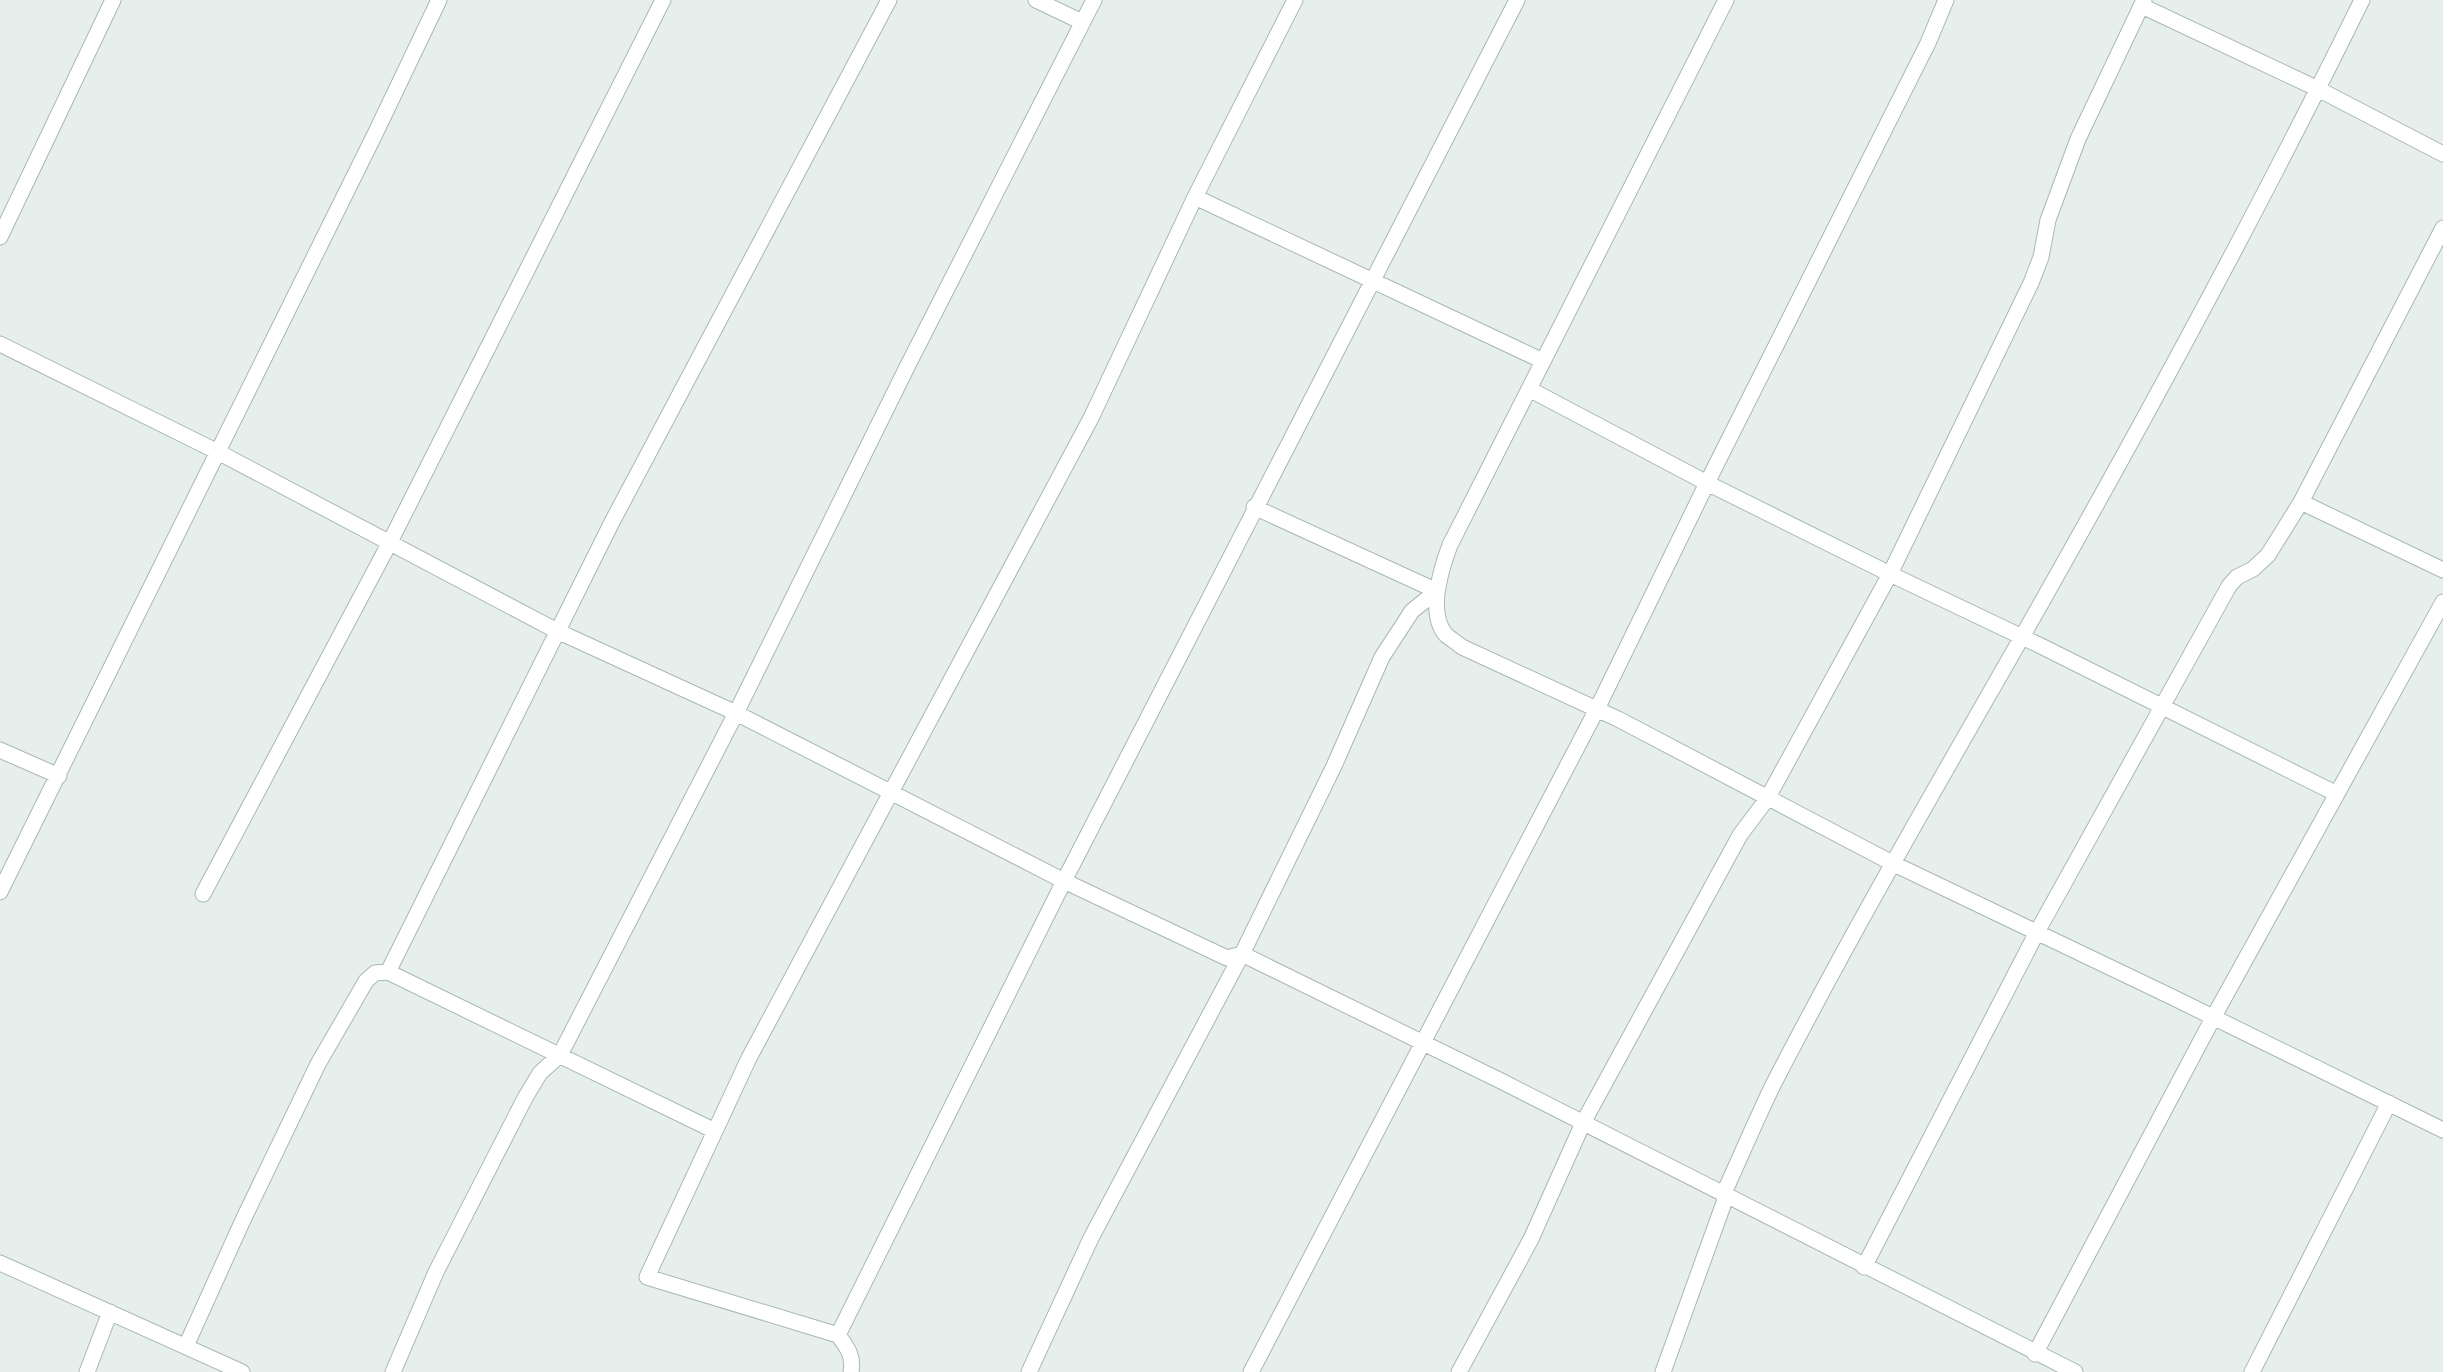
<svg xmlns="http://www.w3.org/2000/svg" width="2443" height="1372" font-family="Cabin,sans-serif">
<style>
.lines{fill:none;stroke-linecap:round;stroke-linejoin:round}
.street-casing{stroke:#a8b8b2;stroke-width:17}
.street{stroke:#fff;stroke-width:15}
</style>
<rect width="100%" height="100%" fill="#e6efeb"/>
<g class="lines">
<defs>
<path id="street" d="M1036,0l46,22
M1726,0l-276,545c-9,24 -23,68 -4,90 5,4 11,8 16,12l156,72 274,144 280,134 271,133
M2142,6l176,83 125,65
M1195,197l348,164
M0,237l113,-237
M0,344l218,108 339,179 179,82 328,168 163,77 15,-4 259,127 574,291
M1529,389l178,94 183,91 151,72 296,148
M2301,502l142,68
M0,750l59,26
M0,892l376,-760 63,-132
M203,894l187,-352 273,-542
M388,972l224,-450 277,-522
M1723,1195c17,-37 33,-75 51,-112 83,-161 175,-318 265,-476 113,-200 222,-401 323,-607
M0,1263l242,109
M1864,1267l173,-335 192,-346 8,-9 16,-8 15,-14 33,-53 142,-274
M838,1335l-191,-58 102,-219 342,-640 104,-221 100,-197
M186,1346l57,-126 75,-156 48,-83 9,-8 13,-1 327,159
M2035,1354l178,-336 230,-416
M87,1372l23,-60
M393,1372l43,-100 89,-174 15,-25 20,-18 176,-342 172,-348 186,-365
M851,1372c3,-16 -4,-25 -13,-37l226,-454 453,-881
M1029,1372l62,-134 151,-284 92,-188 48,-109 30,-46 25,-20 -183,-84
M1251,1372l346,-663 110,-226 221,-440 18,-43
M1459,1372l72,-133 52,-116 157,-288 27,-36 123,-225 141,-291 10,-26 7,-37 30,-81 66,-139
M1663,1372l63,-175
M2252,1372l137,-269"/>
</defs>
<use href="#street" class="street-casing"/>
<use href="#street" class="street"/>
</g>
</svg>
